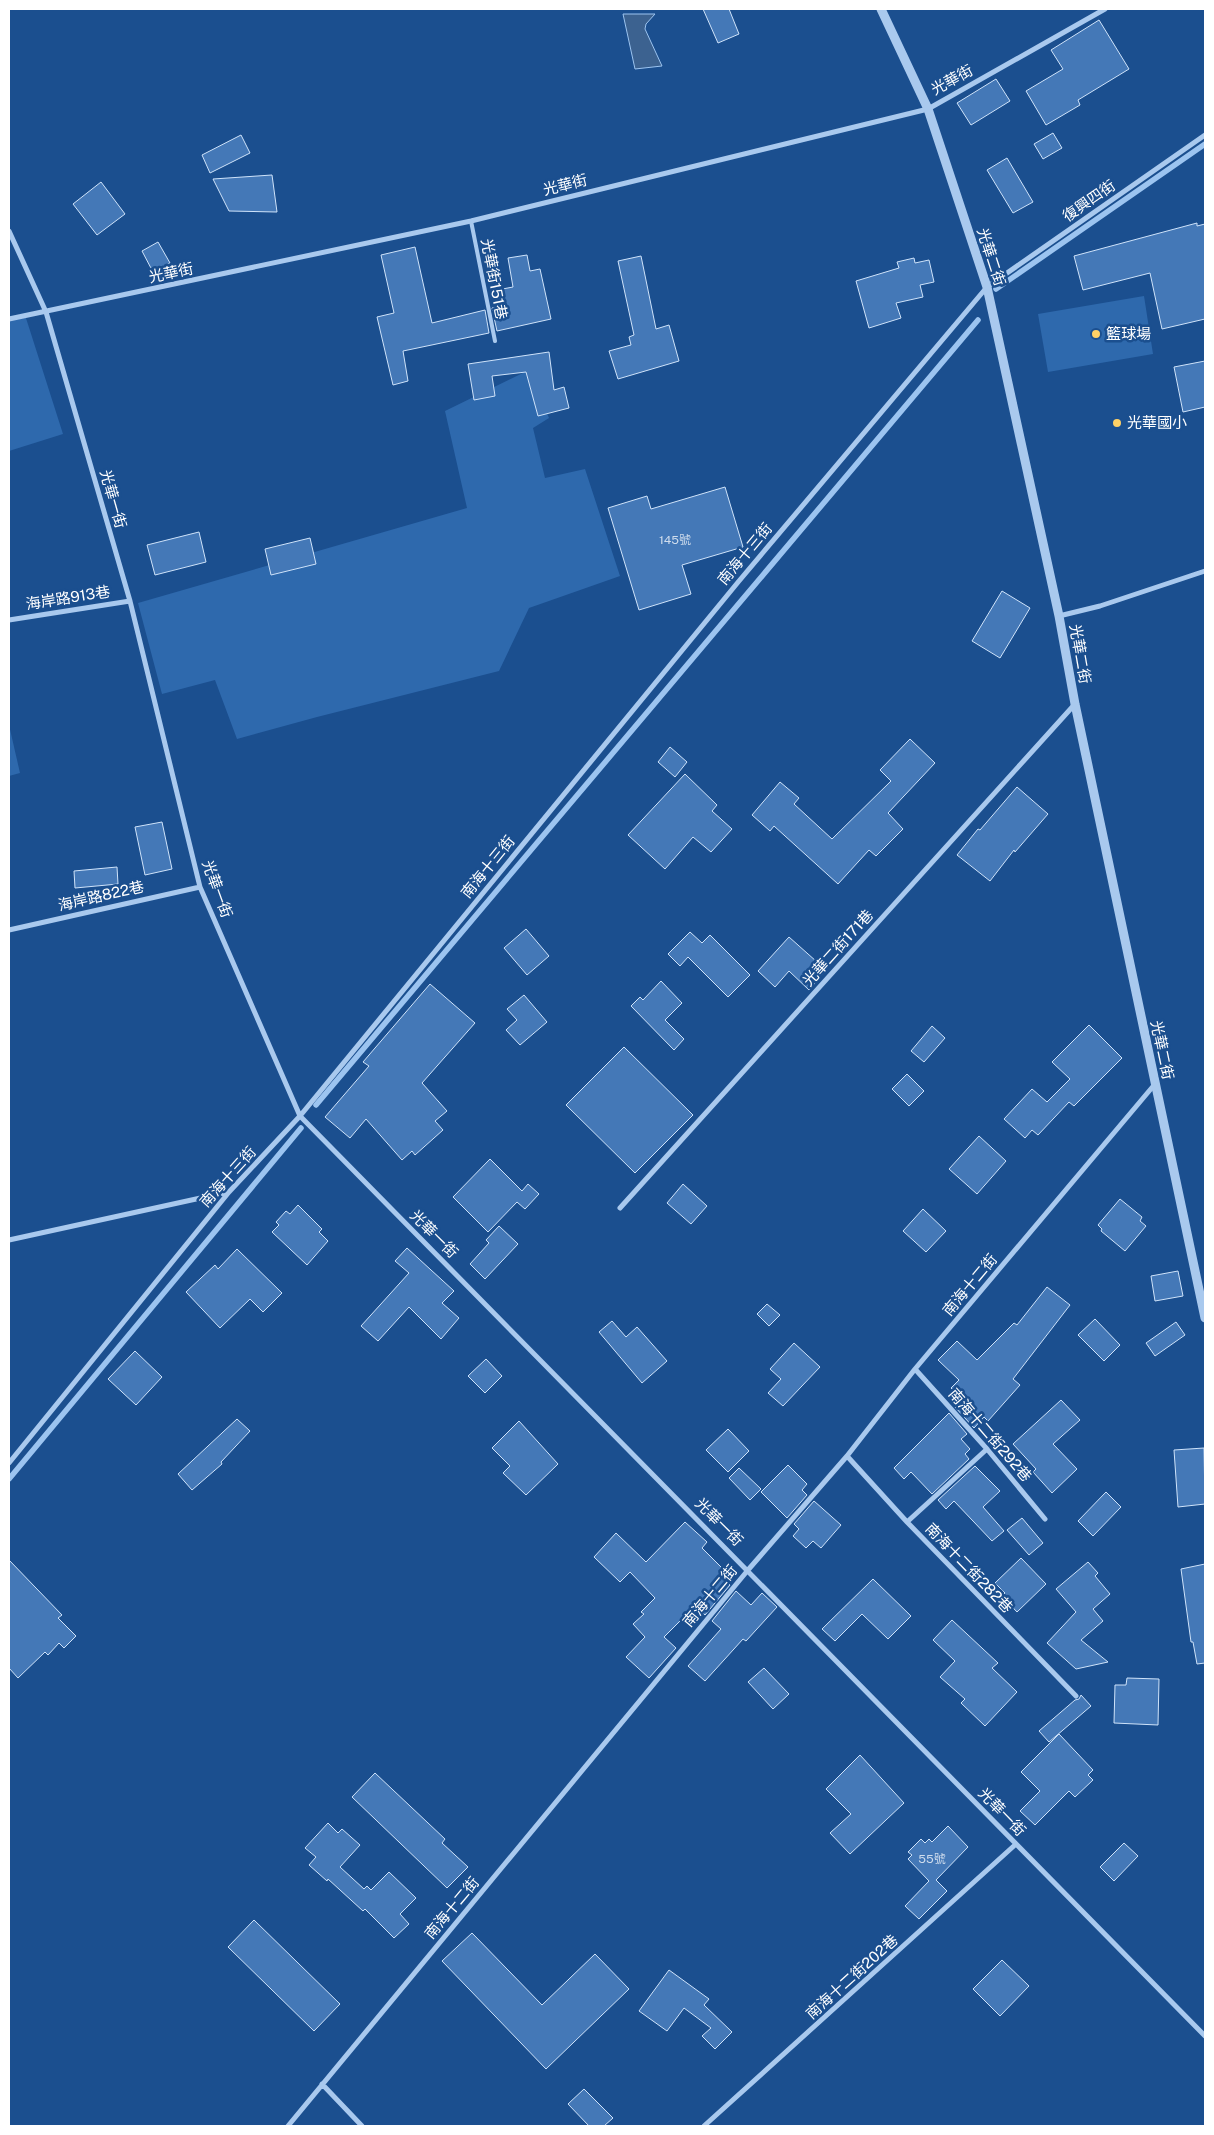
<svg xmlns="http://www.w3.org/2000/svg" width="1214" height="2135" font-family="'Public Sans','Noto Sans TC',sans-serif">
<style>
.green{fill:#2e69ad}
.water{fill:#3c6290;stroke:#9cc4f0}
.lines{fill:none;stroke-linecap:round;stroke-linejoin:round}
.stream{stroke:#9cc4f0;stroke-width:5.5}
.building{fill:#4478b7;stroke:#cfe3fa}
.service{stroke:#a9c9ee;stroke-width:4}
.minor{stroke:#a9c9ee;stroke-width:5}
.tertiary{stroke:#a9c9ee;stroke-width:9}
.poi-dot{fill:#ffd166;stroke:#1b4f8f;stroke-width:2}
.labels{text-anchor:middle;stroke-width:5;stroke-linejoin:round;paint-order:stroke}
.number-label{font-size:12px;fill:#d0dded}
.street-label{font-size:15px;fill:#fff;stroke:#1b4f8f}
.poi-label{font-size:15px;fill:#fff;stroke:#1b4f8f;text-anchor:start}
</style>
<rect width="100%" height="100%" fill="#1b4f8f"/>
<path class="green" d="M1144,296l9,58 -105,18 -10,-58z
M25,315l38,119 -54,17v-132z
M529,370l20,48 -16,10 12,50 40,-9 35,107 -91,32 -30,63 -182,46 -80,22 -22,-59 -53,14 -24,-91 329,-95 -22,-97z
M9,725l11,48 -11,3z"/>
<path class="water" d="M623,14h32l-9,10 -1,5 17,37 -27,3z"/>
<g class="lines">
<path class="stream" d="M996,289l209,-145
M316,1105l662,-785
M9,1479l292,-351"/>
</g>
<path class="building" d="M703,9h26l10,25 -21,9z
M1099,20l30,49 -51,31 2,5 -34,20 -20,-34 37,-22 -12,-19z
M996,79l14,22 -39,24 -14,-22z
M1053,133l9,15 -19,11 -9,-15z
M241,135l9,18 -40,20 -8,-18z
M1007,158l26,44 -20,11 -26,-43z
M272,175l5,37 -48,-1 -16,-32z
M101,182l24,32 -28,21 -24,-31z
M1197,223v3l8,-2v95l-43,10 -12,-56 -67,17 -9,-34z
M158,242l12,21 -17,9 -11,-21z
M415,247l17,76 53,-13 4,23 -86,18 5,30 -15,4 -16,-68 17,-4 -13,-58z
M527,255l3,16 10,-2 11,50 -54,12 -5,-23 4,-1 -4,-16 21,-4 -5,-29z
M641,256l15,73 13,-4 10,36 -61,18 -9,-28 22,-6 -2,-8 5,-2 -16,-74z
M914,258l1,5 14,-3 5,22 -14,3 3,12 -27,6 5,15 -32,10 -13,-47 43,-13 -2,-6z
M549,352l5,38 10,-3 5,21 -31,8 -12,-44 -34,4 3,20 -21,4 -6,-36z
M1205,361v46l-22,5 -9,-45z
M725,487l18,60 -61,18 9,29 -52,16 -31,-102 39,-12 4,13z
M199,532l7,30 -51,13 -8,-30z
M310,538l6,26 -45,11 -6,-26z
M1002,591l28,17 -30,50 -28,-17z
M910,739l25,24 -47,50 15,16 -27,27 -7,-6 -31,34 -64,-58 -4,5 -18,-16 28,-33 19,16 -5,6 38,35 59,-58 -11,-11z
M670,747l17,15 -12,15 -17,-15z
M685,774l32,31 -5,6 20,18 -21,23 -18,-15 -28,32 -37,-34z
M1017,787l31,27 -33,38 -1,-2 -24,31 -33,-26 21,-26 2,1z
M162,822l10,47 -27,6 -10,-48z
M117,867l1,17 -43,4 -1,-17z
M526,929l23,27 -22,19 -23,-27z
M690,932l12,11 8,-8 40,40 -22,22 -40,-40 -8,9 -12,-12z
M789,937l37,33 -17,20 -20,-19 -14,16 -17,-16z
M661,981l21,22 -17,17 19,19 -10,11 -43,-44 9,-9 3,3z
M430,984l45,39 -53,60 25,28 -12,10 8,9 -28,25 -3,-4 -10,9 -36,-41 -16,19 -25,-21 44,-51 -6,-4z
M524,995l23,27 -27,23 -14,-15 11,-10 -10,-11z
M1089,1025l33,33 -48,48 -5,-4 -31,33 -6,-5 -7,8 -21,-19 28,-30 15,13 23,-23 -18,-17z
M932,1026l13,12 -21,24 -13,-11z
M624,1047l69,68 -58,58 -69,-68z
M907,1074l17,17 -15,15 -17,-17z
M979,1136l27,25 -29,33 -28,-25z
M490,1159l32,32 6,-7 11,10 -14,15 -8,-7 -29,30 -35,-35z
M683,1184l24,22 -16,18 -24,-21z
M1120,1199l22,18 -2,4 6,5 -21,25 -24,-20 1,-2 -4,-4z
M298,1205l24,24 -3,3 9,9 -21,24 -35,-33 7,-7 -3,-3 10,-11 4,3z
M923,1209l23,22 -20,21 -23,-21z
M499,1226l19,18 -33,35 -15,-15 19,-21 -3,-3z
M407,1248l47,43 -12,12 17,15 -18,21 -32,-32 -31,34 -17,-15 48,-53 -14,-12z
M237,1249l45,44 -19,19 -13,-13 -30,29 -34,-36 29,-27 3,4z
M1178,1271l5,25 -28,5 -4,-25z
M1047,1287l23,18 -57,74 7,6 -32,36 -4,-4 -10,11 -19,-21 8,-8 -12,-11 8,-8 -21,-20 19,-19 20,19 37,-37 3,2z
M767,1304l13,11 -11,11 -12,-12z
M1095,1319l25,26 -16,16 -26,-26z
M612,1321l14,16 11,-10 30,34 -25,22 -43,-51z
M1176,1322l9,13 -30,21 -9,-13z
M794,1343l26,24 -37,39 -15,-13 13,-14 -11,-10z
M135,1351l27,26 -26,28 -28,-26z
M486,1359l16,17 -17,17 -17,-17z
M1061,1400l19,20 -27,24 24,25 -25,24 -19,-21 3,-3 -23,-25z
M949,1413l18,21 -6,5 9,10 -5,5 4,5 -37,35 -21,-22 -7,7 -10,-11z
M237,1419l13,12 -29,31 1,2 -30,26 -14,-16z
M519,1421l39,43 -32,31 -23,-22 7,-7 -18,-18z
M728,1429l21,22 -21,21 -22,-22z
M1204,1448l1,56 -27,3 -4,-57z
M788,1465l19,19 -5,6 5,5 -20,23 -26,-26z
M975,1466l25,25 -17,16 21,24 -12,10 -38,-40 -8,8 -8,-9z
M739,1468l22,21 -11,11 -21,-22z
M1106,1492l15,15 -28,29 -15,-15z
M814,1501l27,24 -20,23 -8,-7 -7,7 -13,-12 6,-7 -5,-5z
M1022,1518l21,25 -14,12 -22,-25z
M685,1522l22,20 -5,6 27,27 -5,5 6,5 -25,30 -10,-9 -31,31 12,11 -27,30 -23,-21 19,-20 -12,-13 11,-10 -3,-2 14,-14 -25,-26 -10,10 -26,-25 22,-24 30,29z
M1021,1558l25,26 -29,28 -15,-16 3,-3 -10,-10z
M9,1560l53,55 -4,3 18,18 -12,12 -5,-5 -11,12 -3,-3 -27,26 -9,-10z
M1088,1562l10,11 -3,3 15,18 -17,15 10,12 -22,19 27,22 -32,7 -29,-26 29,-31 -20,-23z
M1205,1564v99l-8,1 -4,-22h-2l-10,-73z
M873,1579l38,37 -23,23 -26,-25 -27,27 -13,-12z
M736,1591l15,14 11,-12 15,14 -31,34 -3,-2 -38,42 -17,-15 33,-37 -9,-8z
M952,1620l46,43 -6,5 25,24 -32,34 -24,-23 4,-4 -25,-22 15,-16 -22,-21z
M764,1668l25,26 -16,15 -25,-27z
M1127,1678l32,1 -1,46 -44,-2 1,-38h11z
M1081,1695l10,11 -42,36 -10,-11 36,-31 4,-1z
M1059,1734l34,36 -5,5 5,5 -18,17 -6,-6 -34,34 -15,-14 20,-20 -19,-19z
M860,1755l44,48 -54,51 -20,-21 21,-19 -25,-25z
M375,1773l70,66 -3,4 26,24 -21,21 -95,-91z
M328,1823l10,10 4,-4 18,16 -20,22 24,22 3,-3 4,4 18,-18 27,26 -16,16 9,10 -15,14 -29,-29 -2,2 -35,-32 -1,2 -18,-16 7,-8 -11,-9z
M948,1826l20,21 -32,33 11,11 -28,28 -14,-13 24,-25 -21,-22 4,-4 -4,-3 13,-13 4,4 4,-4 3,3z
M1124,1843l14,13 -24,25 -14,-14z
M254,1920l86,84 -26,27 -86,-84z
M472,1933l70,72 53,-51 34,35 -83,80 -104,-108z
M1002,1960l27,26 -29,30 -27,-27z
M669,1970l40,29 -5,6 28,27 -17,17 -13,-13 9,-8 -27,-20 -17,23 -28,-20z
M584,2089l29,29 -9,8h-15l-21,-22z"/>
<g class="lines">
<path class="service" d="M471,221l24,120"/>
<path class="minor" d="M9,231l37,81 84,289 70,286 100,229 905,920
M9,319l462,-98 457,-112 177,-100
M1059,616l41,-10 105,-35
M9,620l121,-19
M9,930l191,-43
M620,1208l455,-504
M9,1240l219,-48
M915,1369l72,80 58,70
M847,1456l60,66 169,174
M9,1463l220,-271 71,-76 439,-535 248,-294 218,-152
M907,1522l80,-73
M322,2084l40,42
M288,2126l460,-556 99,-114 68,-87 240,-285
M704,2126l312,-282"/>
<path class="tertiary" d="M881,9l47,100 59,178 72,329 16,88 130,614"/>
</g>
<g class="poi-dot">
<circle cx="1096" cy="334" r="5"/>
<circle cx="1117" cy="423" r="5"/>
</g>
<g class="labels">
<g class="number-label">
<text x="675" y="544">145號</text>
<text x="932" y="1863">55號</text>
</g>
<g class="street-label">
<text transform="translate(952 80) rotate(-29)" y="5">光華街</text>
<text transform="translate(565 185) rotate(-14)" y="5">光華街</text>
<text transform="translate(1089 201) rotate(-35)" y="5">復興四街</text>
<text transform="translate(991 257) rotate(72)" y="5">光華二街</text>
<text transform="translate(171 273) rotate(-12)" y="5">光華街</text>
<text transform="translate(494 279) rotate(79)" y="5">光華街151巷</text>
<text transform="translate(113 499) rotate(74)" y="5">光華一街</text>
<text transform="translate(745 554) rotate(-50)" y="5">南海十三街</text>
<text transform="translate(68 598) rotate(-9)" y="5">海岸路913巷</text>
<text transform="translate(1080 654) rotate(80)" y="5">光華二街</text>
<text transform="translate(488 867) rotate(-51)" y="5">南海十三街</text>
<text transform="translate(217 889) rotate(70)" y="5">光華一街</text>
<text transform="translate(101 896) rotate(-13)" y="5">海岸路822巷</text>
<text transform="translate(838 948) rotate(-48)" y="5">光華二街171巷</text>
<text transform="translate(1162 1050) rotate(78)" y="5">光華二街</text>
<text transform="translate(228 1177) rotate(-48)" y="5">南海十三街</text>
<text transform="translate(434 1234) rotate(45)" y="5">光華一街</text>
<text transform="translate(970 1285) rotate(-50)" y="5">南海十二街</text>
<text transform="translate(990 1435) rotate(49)" y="5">南海十二街292巷</text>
<text transform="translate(719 1522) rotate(45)" y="5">光華一街</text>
<text transform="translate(969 1568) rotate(46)" y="5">南海十二街282巷</text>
<text transform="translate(710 1596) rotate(-50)" y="5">南海十二街</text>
<text transform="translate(1002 1812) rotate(46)" y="5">光華一街</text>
<text transform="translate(452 1908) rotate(-50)" y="5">南海十二街</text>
<text transform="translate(852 1977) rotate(-42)" y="5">南海十二街202巷</text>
</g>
<g class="poi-label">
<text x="1106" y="339">籃球場</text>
<text x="1127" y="428">光華國小</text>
</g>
</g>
<rect width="1214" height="2135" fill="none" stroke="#ffffff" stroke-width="20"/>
</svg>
